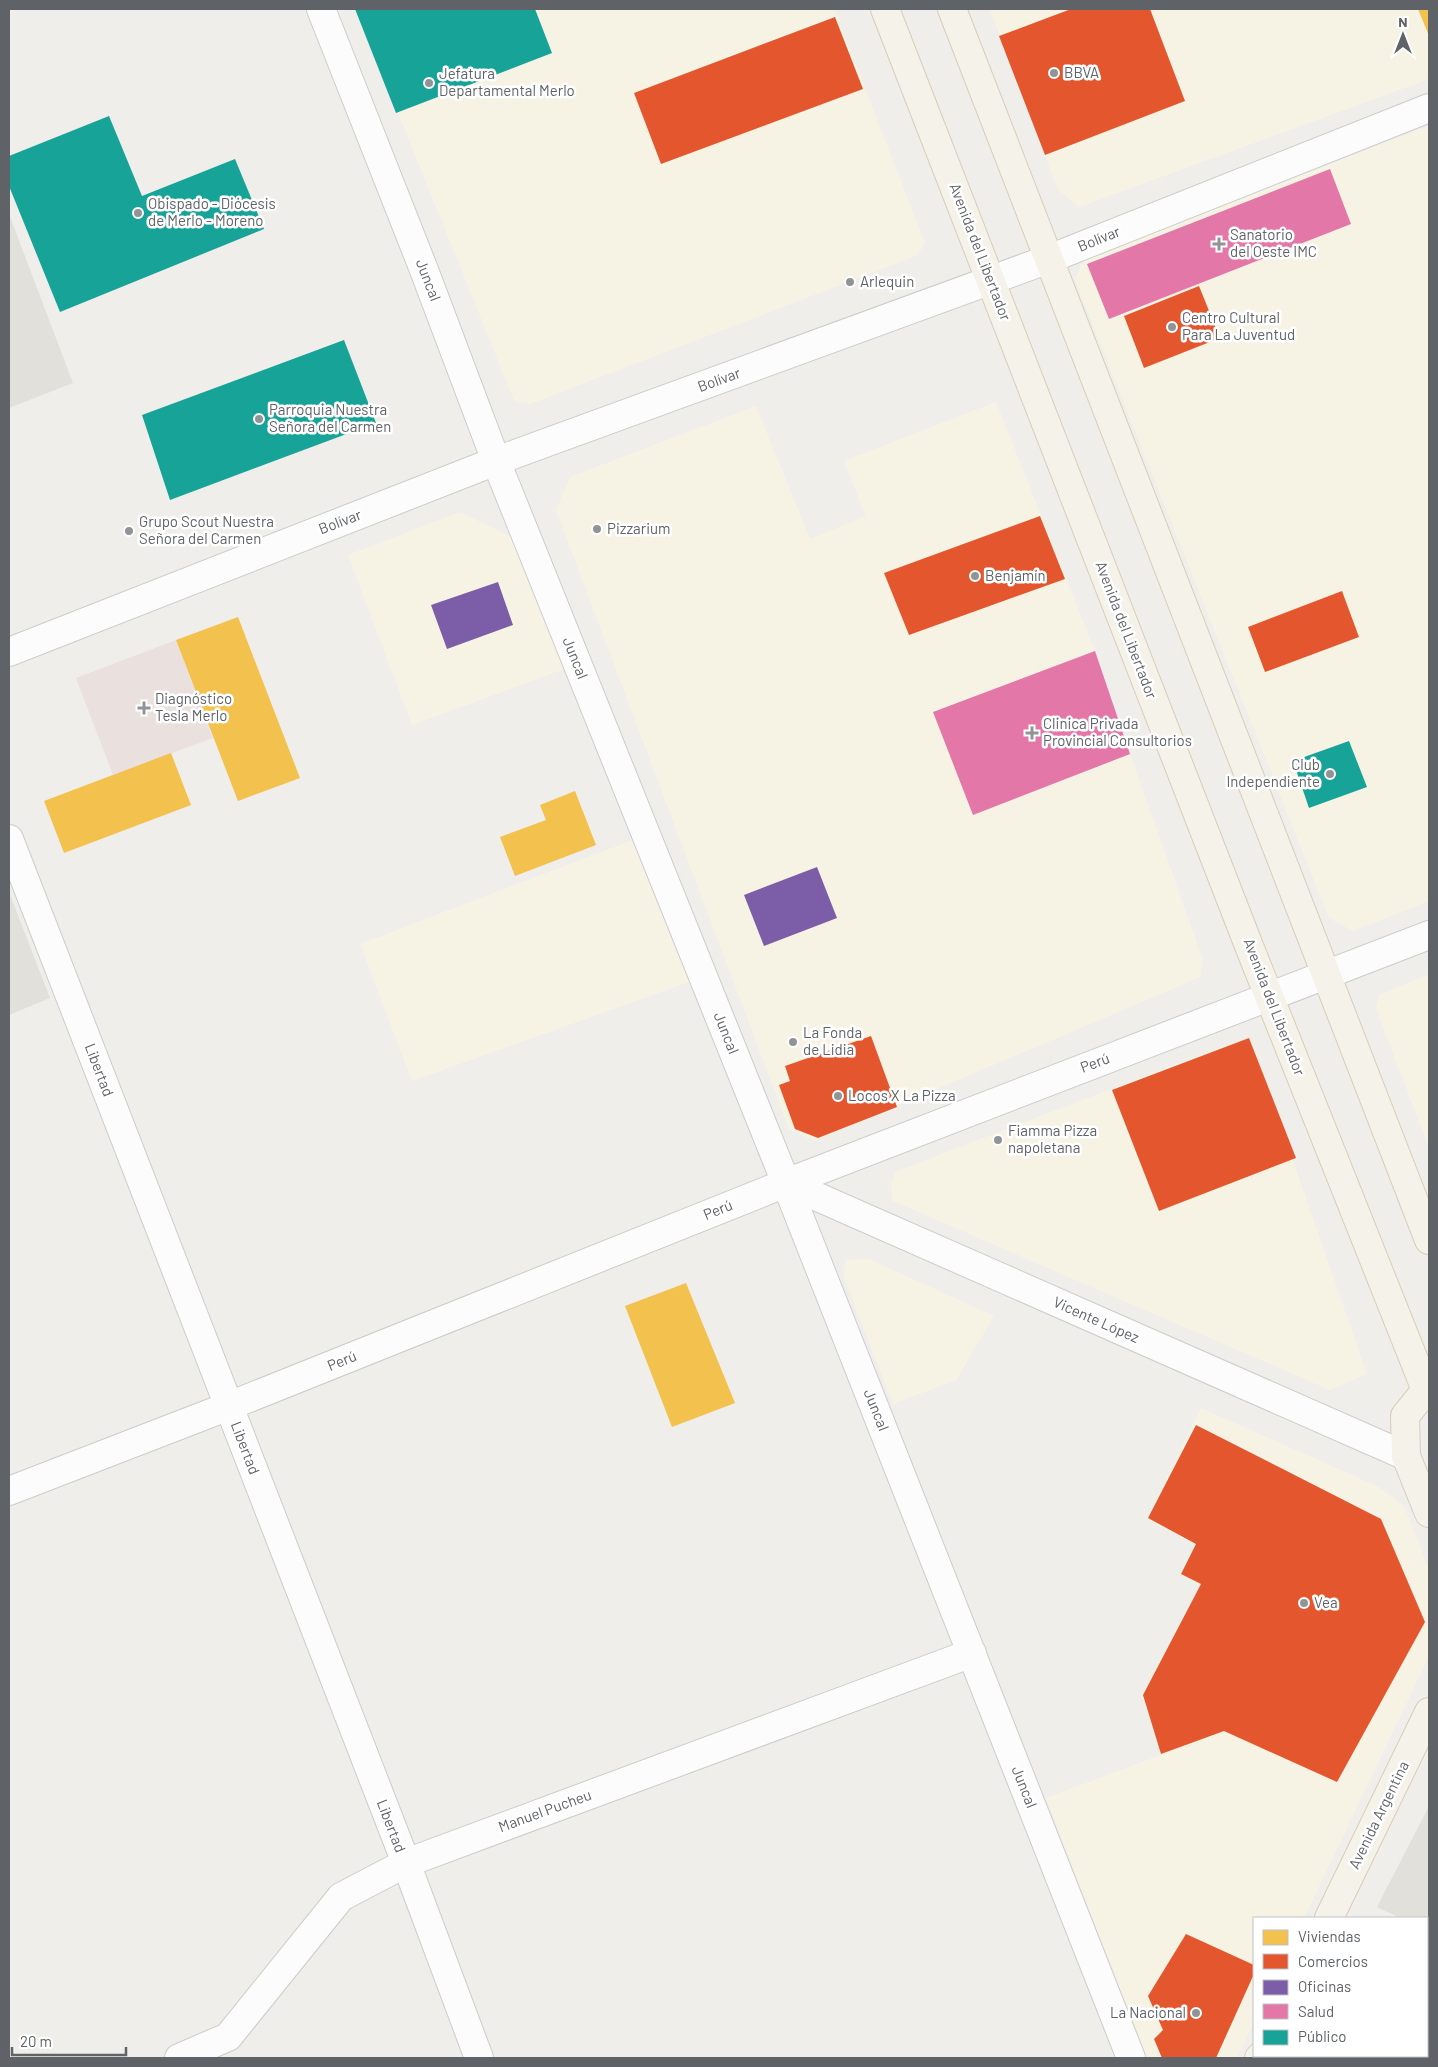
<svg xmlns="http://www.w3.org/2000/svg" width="1438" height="2067" font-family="Barlow,sans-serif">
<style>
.commercial{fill:#f7f3e4}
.education{fill:#e2e0da}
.medical{fill:#eae0de}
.homes{fill:#f2c14e}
.shops{fill:#e4572e}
.offices{fill:#7b5ea7}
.health{fill:#e377a8}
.public{fill:#17a398}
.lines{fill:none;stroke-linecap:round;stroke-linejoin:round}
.minor-casing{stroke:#cbcccc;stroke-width:30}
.major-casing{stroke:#d7ceb8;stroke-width:30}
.minor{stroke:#fdfcfc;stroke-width:28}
.major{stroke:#f4f2e9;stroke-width:28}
.poi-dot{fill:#919496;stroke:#fff;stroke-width:2}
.labels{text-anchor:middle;stroke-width:5;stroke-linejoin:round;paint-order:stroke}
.poi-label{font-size:15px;fill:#5f6368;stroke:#fff;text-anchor:start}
.street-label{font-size:15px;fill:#5f6368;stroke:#fff}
</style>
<rect width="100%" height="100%" fill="#efeeea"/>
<path class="commercial" d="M356,9h478l91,234 -7,12 -388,149 -16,-4z
M990,9h439v70l-350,128 -21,-17z
M1429,126v775l-76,30 -24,-13 -254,-638 8,-20z
M996,402l99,249 -161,62 39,102 157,-61 73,206 -3,17 -385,164 -26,-12 -233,-619 14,-33 186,-71 54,133 56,-23 -22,-55z
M460,512l51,25 53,132 -152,56 -64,-170z
M633,840l56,142 -277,99 -52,-137z
M1429,974v174l-53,-140 3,-13z
M1239,1040l13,3 115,331 -37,16 -437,-189 -2,-16 4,-13z
M869,1259l125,57 -38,64 -63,24 -49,-126 2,-18z
M1201,1408l176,78 27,20 25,64v86l-125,262h-50v104l-17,36h-90l-101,-260 115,-43 -20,-60 59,-109 -21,-12 15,-30 -47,-26z"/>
<path class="education" d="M9,214l64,169 -64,25z
M9,892l41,106 -41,17z
M1429,1806v126l-2,-1v-13h-27l-23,-11z"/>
<path class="medical" d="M176,640l37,98 -100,37 -37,-97z"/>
<path class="homes" d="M1418,9h11v27z
M238,617l62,161 -62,23 -62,-161z
M171,753l20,52 -127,48 -20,-52z
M575,791l21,54 -81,31 -15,-39 46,-17 -6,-15z
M686,1283l49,120 -63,24 -47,-121z"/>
<path class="shops" d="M1071,9h79l35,92 -140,54 -46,-119z
M835,17l28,72 -202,75 -27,-71z
M1199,286l21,52 -76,30 -20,-52z
M1040,516l25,63 -156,56 -25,-62z
M1342,591l17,46 -94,35 -17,-45z
M871,1036l26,71 -79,31 -23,-9 -16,-44 11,-4 -5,-15z
M1249,1038l47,120 -137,53 -47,-121z
M1196,1425l185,94 44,103 -88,160 -113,-51 -63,23 -18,-59 58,-111 -20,-10 15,-30 -48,-26z
M1186,1934l68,31v9l-38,84h-54l-8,-19 9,-9 -15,-34z"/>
<path class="offices" d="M498,582l15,43 -66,24 -16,-44z
M817,867l20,51 -73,28 -20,-51z"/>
<path class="health" d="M1330,169l21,55 -242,95 -22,-55z
M1095,651l35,103 -157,61 -40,-103z"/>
<path class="public" d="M355,9h180l17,44 -156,60z
M109,116l33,80 93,-37 29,70 -204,83 -51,-126v-30z
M344,340l32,83 -206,77 -28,-85z
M1349,741l18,46 -58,21 -16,-47z"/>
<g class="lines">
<defs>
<path id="minor" d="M321,9l103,261 72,191 290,722 345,875
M9,652l487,-191 553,-202 380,-151
M9,839l397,1024 73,195
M786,1183l620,273
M9,1491l220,-85 557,-223 643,-248
M179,2058l49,-21 113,-140 65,-34 566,-210"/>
<path id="major" d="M885,9l364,937 177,444
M952,9l477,1231
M1429,1388l-3,2 -21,26 1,40 23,57
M1329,1918l100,-206
M1259,2058l2,-2"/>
</defs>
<use href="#minor" class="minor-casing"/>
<use href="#major" class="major-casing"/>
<use href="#minor" class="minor"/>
<use href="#major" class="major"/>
</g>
<g class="poi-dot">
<circle cx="1054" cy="73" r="5"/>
<circle cx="429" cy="83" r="5"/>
<circle cx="138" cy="213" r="5"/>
<path d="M1216.5 236.5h5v5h5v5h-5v5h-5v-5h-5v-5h5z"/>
<circle cx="850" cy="282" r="5"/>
<circle cx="1172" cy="327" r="5"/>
<circle cx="259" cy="419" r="5"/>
<circle cx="597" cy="529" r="5"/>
<circle cx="129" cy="531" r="5"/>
<circle cx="975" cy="576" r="5"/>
<path d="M141.5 700.5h5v5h5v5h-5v5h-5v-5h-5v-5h5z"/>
<path d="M1029.5 725.5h5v5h5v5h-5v5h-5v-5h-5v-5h5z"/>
<circle cx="1330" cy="774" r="5"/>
<circle cx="793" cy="1042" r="5"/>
<circle cx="838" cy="1096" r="5"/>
<circle cx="998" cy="1140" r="5"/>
<circle cx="1304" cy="1603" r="5"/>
<circle cx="1196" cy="2013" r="5"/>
</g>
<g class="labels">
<g class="poi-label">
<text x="1064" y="78">BBVA</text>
<text x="439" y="79">Jefatura<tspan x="439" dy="17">Departamental Merlo</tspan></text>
<text x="148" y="209">Obispado - Diócesis<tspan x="148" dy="17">de Merlo - Moreno</tspan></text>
<text x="1230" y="240">Sanatorio<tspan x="1230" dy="17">del Oeste IMC</tspan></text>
<text x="860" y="287">Arlequin</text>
<text x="1182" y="323">Centro Cultural<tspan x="1182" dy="17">Para La Juventud</tspan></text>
<text x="269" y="415">Parroquia Nuestra<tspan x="269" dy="17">Señora del Carmen</tspan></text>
<text x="139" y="527">Grupo Scout Nuestra<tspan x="139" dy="17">Señora del Carmen</tspan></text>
<text x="607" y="534">Pizzarium</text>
<text x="985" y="581">Benjamín</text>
<text x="155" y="704">Diagnóstico<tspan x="155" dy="17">Tesla Merlo</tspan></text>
<text x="1043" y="729">Clinica Privada<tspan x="1043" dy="17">Provincial Consultorios</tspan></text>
<text x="1320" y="770" text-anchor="end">Club<tspan x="1320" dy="17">Independiente</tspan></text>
<text x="803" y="1038">La Fonda<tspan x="803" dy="17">de Lidia</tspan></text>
<text x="848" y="1101">Locos X La Pizza</text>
<text x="1008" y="1136">Fiamma Pizza<tspan x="1008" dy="17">napoletana</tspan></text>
<text x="1314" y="1608">Vea</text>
<text x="1186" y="2018" text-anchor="end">La Nacional</text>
</g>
<g class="street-label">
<text transform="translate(1099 239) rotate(-22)" y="5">Bolívar</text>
<text transform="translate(980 252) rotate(69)" y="5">Avenida del Libertador</text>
<text transform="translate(428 280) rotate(69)" y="5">Juncal</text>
<text transform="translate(719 380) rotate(-20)" y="5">Bolívar</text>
<text transform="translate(340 522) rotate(-21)" y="5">Bolívar</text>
<text transform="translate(1126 630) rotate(69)" y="5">Avenida del Libertador</text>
<text transform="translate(575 658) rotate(68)" y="5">Juncal</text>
<text transform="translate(1274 1007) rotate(69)" y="5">Avenida del Libertador</text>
<text transform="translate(726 1033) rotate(68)" y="5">Juncal</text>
<text transform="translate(1095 1063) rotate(-21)" y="5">Perú</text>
<text transform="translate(99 1070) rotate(69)" y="5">Libertad</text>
<text transform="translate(718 1210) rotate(-22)" y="5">Perú</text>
<text transform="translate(1096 1320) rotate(24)" y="5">Vicente López</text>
<text transform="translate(342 1361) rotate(-22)" y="5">Perú</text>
<text transform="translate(876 1410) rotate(68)" y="5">Juncal</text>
<text transform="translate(245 1448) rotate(69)" y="5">Libertad</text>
<text transform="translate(1024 1787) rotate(68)" y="5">Juncal</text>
<text transform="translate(545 1811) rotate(-20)" y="5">Manuel Pucheu</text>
<text transform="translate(1379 1815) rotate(-64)" y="5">Avenida Argentina</text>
<text transform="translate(391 1826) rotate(69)" y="5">Libertad</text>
</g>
</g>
<rect width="1438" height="2067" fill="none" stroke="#5f6368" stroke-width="20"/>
<rect x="1253" y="1917" width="175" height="140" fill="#ffffff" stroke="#bfc1c3"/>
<rect x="1263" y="1930" width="25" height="15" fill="#f2c14e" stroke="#bfc1c3"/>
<text x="1298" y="1942" font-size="15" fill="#5f6368">Viviendas</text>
<rect x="1263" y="1954" width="25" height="15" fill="#e4572e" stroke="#bfc1c3"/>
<text x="1298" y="1967" font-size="15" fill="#5f6368">Comercios</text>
<rect x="1263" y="1980" width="25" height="15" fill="#7b5ea7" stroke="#bfc1c3"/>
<text x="1298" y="1992" font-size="15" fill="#5f6368">Oficinas</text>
<rect x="1263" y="2004" width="25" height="15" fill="#e377a8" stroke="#bfc1c3"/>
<text x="1298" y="2017" font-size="15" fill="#5f6368">Salud</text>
<rect x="1263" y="2030" width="25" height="15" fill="#17a398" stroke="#bfc1c3"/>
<text x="1298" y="2042" font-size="15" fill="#5f6368">Público</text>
<g transform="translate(1403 35)" stroke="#ffffff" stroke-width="4" paint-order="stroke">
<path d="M0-4L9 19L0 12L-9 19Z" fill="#5f6368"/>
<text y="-8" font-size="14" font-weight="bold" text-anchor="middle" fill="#5f6368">N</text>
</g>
<path d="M12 2047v8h114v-8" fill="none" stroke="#5f6368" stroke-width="2.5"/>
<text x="20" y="2047" font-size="15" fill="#5f6368" stroke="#ffffff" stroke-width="4" paint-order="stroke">20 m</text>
</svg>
